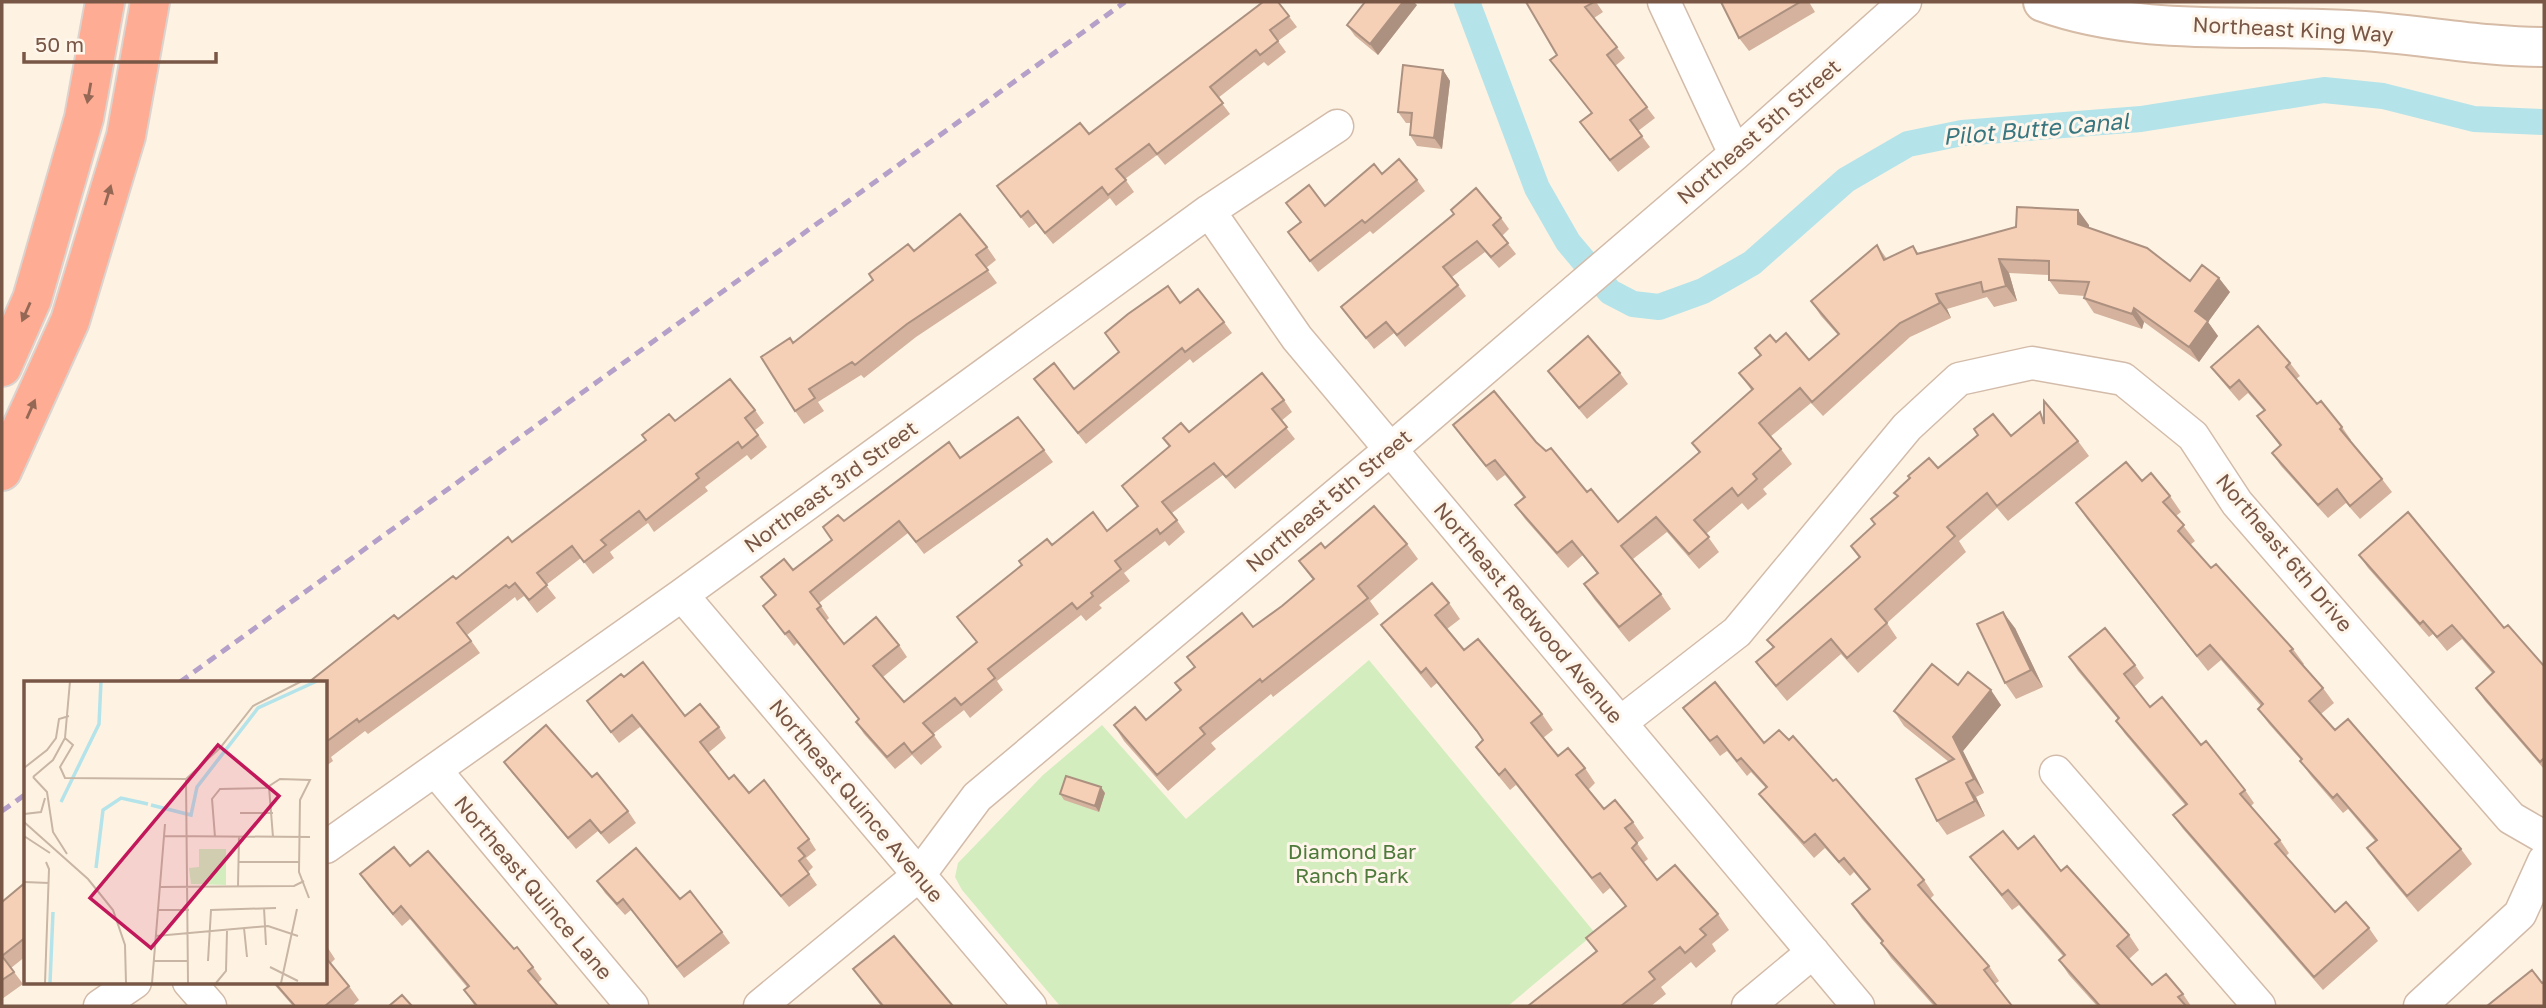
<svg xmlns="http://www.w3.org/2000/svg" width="2546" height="1008" font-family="'Golos Text',sans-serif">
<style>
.green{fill:#d3edbf}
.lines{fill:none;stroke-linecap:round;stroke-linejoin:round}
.canal{stroke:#b5e3ea;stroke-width:26}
.street-casing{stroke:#d3bbaa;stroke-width:35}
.secondary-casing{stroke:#d6bba7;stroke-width:42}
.highway-casing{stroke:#dcd3cf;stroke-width:42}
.street{stroke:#fff;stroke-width:32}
.secondary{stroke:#fff;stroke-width:38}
.highway{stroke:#feac93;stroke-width:38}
.rail{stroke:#b5a0c9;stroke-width:5;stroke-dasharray:10 7;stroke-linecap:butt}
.wall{fill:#d4b29d}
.shaded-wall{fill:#ac9180}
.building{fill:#f6cfb7;stroke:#ac9180;stroke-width:2}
.oneway{fill:#946855}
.labels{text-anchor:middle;stroke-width:6;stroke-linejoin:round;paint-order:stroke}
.street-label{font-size:21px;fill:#795746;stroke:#fff6eb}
.park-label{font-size:21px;fill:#4e7a3b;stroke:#fff6eb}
.water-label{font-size:23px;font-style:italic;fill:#387680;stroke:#fff6eb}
.inset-river{fill:none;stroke:#b5e3ea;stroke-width:3.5}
.inset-road{fill:none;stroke:#c9b5a4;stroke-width:2}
.view{fill:#c2185b;fill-opacity:0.15;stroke:#c2185b;stroke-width:3.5}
.inset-edge{fill:none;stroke:#795746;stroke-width:3.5}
</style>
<rect width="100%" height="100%" fill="#fef3e2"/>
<path class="green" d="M1369,660l226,273 -87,73h-448l-98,-116 -7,-13 3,-14 85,-88 59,-50 84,94z"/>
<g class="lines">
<path class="canal" d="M1467,2l70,186 31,54 42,50 23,12 26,3 44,-16 49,-28 94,-83 62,-36 54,-11 179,-14 183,-29 59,6 91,23 70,3"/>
<defs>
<path id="street" d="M1664,2l71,152
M1209,211l88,127 561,668
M682,595l348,411
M1620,723l117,-91 170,-205 52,-48 73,-16 91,16 70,57 44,67 274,315 33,19
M435,770l197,236
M2056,772l203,234
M326,847l356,-252 527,-384 128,-85
M189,982l21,24
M100,1006l35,-24
M760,1006l159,-131 58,-78 414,-348 344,-295 170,-152
M1748,1006l65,-54
M2420,1006l100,-92 24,-53"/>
<path id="secondary" d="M2043,2c96,35 205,22 305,28 66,3 131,17 196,17"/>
<path id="highway" d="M2,367l30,-68 52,-181 21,-116
M2,471l68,-150 56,-185 24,-134"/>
</defs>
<use href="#street" class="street-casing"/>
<use href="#secondary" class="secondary-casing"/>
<use href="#highway" class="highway-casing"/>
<use href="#street" class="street"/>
<use href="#secondary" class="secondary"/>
<use href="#highway" class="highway"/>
<path class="rail" d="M180,682l945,-680
M2,811l24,-17"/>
</g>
<path class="wall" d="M1278,2l19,25 -19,14 8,11 -18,14 -4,-4 -46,36 12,16 -65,51 -8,-10 -32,24 9,13 -18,14 -6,-8 -57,46 -17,-21 -7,5 -32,-42 92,-52z
M1526,2h70l7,10 -9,6 31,40 -10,8 40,52 -17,13 12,16 -32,25 -38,-50 11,-9 -41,-53 7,-5z
M1721,2h88l6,10 -66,39 -10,-13z
M1417,5l-39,50 -23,-19 -8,-11z
M1443,70l7,11 -8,68 -25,-3 -7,-11 1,-12h-5l-8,-11z
M1382,174l35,6 8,11 -52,43 -3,-3 -52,41 -30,-40 12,-10 -14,-19 39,3z
M1501,218l8,11 -7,7 14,18 -17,14 -14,-16 -33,25 14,19 -61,51 -11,-14 -20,16 -33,-42z
M2089,225v3l101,53 40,11 -22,30 10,14 -19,26 -55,-40 -2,7 -48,-16 -10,-15 1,-2 -26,-2 -10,-14v-5l-40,-2 8,28 -23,6 -7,-10 -40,12 4,9 -41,19 -87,79 -12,-13 -41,34 11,12 11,15 -29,25 4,5 -19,16 -6,-7 -36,31 13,18 -20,17 -32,-37 -34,27 28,35 10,15 -42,33 -35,-43 -10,-15 13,-10 -14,-19 -15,13 -43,-49 -10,-14 8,-8 -18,-22 -8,6 -34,-42 -10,-14 83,17 82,80 81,-69 -7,-10 60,-52 -13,-18 21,-17 -5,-8 21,-6 33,18 29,-25 -17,-19 -10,-15 66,-56 10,14 26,-13 5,7z
M987,247l9,13 -10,8 11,15 -81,54 -52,41 -3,-3 -43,27 6,9 -20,13 -9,-13 -2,-68 121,-92z
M1180,303l44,19 8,11 -39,30 -3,-4 -104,85 -52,-65 40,10 45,-37 -14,-19z
M2290,363l10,13 -4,3 21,25 25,23 9,13 -1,1 32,38 10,13 -32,27 -14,-16 -18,15 -47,-52 -9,-13 8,-7 -23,-30 7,-5 -16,-18 -9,8 -18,-21 -10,-13z
M1548,371l72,2 8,11 -41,35 -31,-37z
M1284,400l8,12 -11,9 14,18 -60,50 -12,-14 -51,38 13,19 -16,14 -4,-5 -41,32 6,8 -31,24 3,3 -16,13 -5,-6 -84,66 6,9 -33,28 -6,-8 -31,24 9,13 -21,18 -9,-10 -17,14 -31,-35 -8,-12 3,-3 -62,-76 -3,3 -31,-40 12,-10 -14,-19 32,-7 39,-30 12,-19 116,-63 84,-8 9,12 -129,92 -16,-21 -89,70 10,15 -3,3 18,23 55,1 8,12 -24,20 21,25 73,-59 -20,-26 95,-72 55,-14 30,-24 -15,-21 47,-39 -6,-9 26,-6z
M755,410l9,13 -9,7 12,17 -16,13 -4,-5 -42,32 3,4 -54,41 -6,-9 -38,29 4,6 -21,16 -12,-16 -35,27 10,13 -19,15 -13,-17 -7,5 -2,-4 -48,38 13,18 -112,81 -3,-3 -34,26 2,4 -7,5v-84l72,-63 114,-77 163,-121z
M2044,417l34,24 11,15 -81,65 -11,-13 -38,33 7,11 -79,71 10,15 -39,35 -17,-19 -54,47 -20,-24 -11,-15 17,-14 -6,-8 92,-82 -8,-12 24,-21 -4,-6 67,-51 40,-33 -4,-6 37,7z
M2142,481l28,15 11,16 -5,4 19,25 -5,4 21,23 82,81 11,15 -1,1 20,23 11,15 -13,11 14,16 126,119 11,15 -54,48 -40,-48 -11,-16 8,-7 -27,-32 -5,4 -32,-37 -11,-15 1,-1 -32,-36 -11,-15 3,-3 -40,-46 -13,11 -121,-152 -11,-16z
M1407,544l11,15 -48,42 9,13 -106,83 -2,-3 -60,49 5,6 -48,42 -44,-50 -10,-16 32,-5 34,-29 -5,-8 19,-16 -7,-10 66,-30 29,-21 31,-26 -14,-19 26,-13z
M2359,555l145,73 40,38v103l-59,-68 -9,-13 16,-15 -30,-34 -15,12 -14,-17 -4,3 -61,-69z
M1449,603l11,16 -13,10 17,21 78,64 11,16 -10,8 15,18 27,12 10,15 -7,7 16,19 29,13 11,16 -7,5 11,16 -5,4 14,17 61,34 11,16 -17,14 4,7 -20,17 -5,-6 -30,25 5,7 -15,12h-123l68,-54 -10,-14 39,-32 -15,-18 -7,6 -87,-109 -6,5 -23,-28 -11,-15 7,-7 -46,-57 -6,5 -39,-48 -11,-15z
M2015,628l28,59 -27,12 -11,-16z
M2069,657l66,8 9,13 -10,9 16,20 51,38 44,45 9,13 -3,3 29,34 9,13 -3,3 49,56 34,16 9,13 -55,49 -140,-161 -10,-14 12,-10 -60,-71 -9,-13 2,-2 -40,-48z
M624,677l61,39 34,11 7,11 -18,15 21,26 20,14 60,46 7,11 -10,8 7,9 -5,5 9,13 -28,22 -149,-180 -21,16 -32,-42z
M1958,685l43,20 -38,46 21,42 -8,4 9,19 -38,19 -10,-14 12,-59 -45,-36 -10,-15z
M1683,708l81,35 25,-3 44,41 91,99 10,15 -4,4 59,67 10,15 -4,3 17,22h-78l-43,-48 -10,-15 1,-1 -20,-23 -10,-15 17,-14 -15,-18 -4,4 -25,-28 -11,10 -44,-50 -11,-14 7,-6 -15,-16 -4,4 -20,-25 -7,5z
M504,762l88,15 36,34 8,12 -27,21 -11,-13 -22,18 -64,-76z
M1105,793l-6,19 -35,-12 -4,-6z
M2018,849l43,22 68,64 10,15 -10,9 23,26 31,9 8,12h-94l-28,-31 -10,-15 4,-4 -44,-51 -7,5 -31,-39 -11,-14z
M410,866l104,83 19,18 9,12 -4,4 20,23h-83l-11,-16 3,-3 -57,-68 -8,7 -33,-39 -9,-13z
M597,881l125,51 8,11 -46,35 -53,-68 -6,5 -20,-22z
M26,882v74l-15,12 12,16 -21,15v-97z
M326,945l9,14 -5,5 19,22 10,14 -7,6h-59l-21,-24h54z
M853,969l100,37h-72z"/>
<path class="shaded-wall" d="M1403,2h11l3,3 -39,50 -8,-11z
M1443,70l7,11 -8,68 -8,-11z
M2078,210l11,15 -1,14 -10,-15z
M1999,259l10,14 8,28 -11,-15z
M2219,278l11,14 -22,30 10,14 -19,26 -10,-15 6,-36z
M1936,294l11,15 4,9 -11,-15z
M2134,308l10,14 -2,7 -10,-15z
M2003,612l12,16 28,59 -12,-17z
M1991,690l10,15 -38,46 21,42 -10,-14 -21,-42z
M1966,783l10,14 9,19 -10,-15z
M1101,787l4,6 -6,19 -4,-6z"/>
<path class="building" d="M1263,2h15l11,14 -19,14 8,11 -18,14 -4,-5 -46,37 13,16 -66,51 -8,-10 -33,25 10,11 -18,15 -6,-8 -57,46 -17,-22 -7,6 -24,-31 83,-63 9,11z
M1365,2h38l-33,42 -23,-19z
M1526,2h68l-9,5 32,40 -10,8 40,52 -17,13 12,16 -32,24 -30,-38 12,-9 -42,-53 7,-5z
M1721,2h79l-61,36z
M1403,65l40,5 -9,68 -24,-3 2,-22 -14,-1z
M1399,159l18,21 -52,43 -3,-3 -52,41 -22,-29 13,-10 -15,-19 23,-18 16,21 49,-42 8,10z
M1476,188l25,30 -8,7 15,18 -17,14 -14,-16 -34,26 15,18 -61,50 -11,-13 -20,16 -25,-31 113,-93 -3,-4z
M2017,207l61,3v14l69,24 43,33 12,-16 17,13 -24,33 13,10 -19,26 -55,-39 -2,6 -48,-16 5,-16 -40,-2v-19l-50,-2 7,27 -23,6 -2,-10 -45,12 4,9 -40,20 -88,79 -12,-14 -41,35 22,26 -28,25 4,5 -19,17 -6,-8 -38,32 15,17 -20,17 -33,-37 -35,29 40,48 -42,33 -35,-43 14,-11 -26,-32 -15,12 -42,-48 10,-8 -30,-37 -9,6 -33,-41 41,-34 42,51 10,9 5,-3 36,44 4,-3 27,33 82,-70 -8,-9 61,-54 -14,-16 22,-18 -6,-7 15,-13 6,7 10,-9 23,27 30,-26 -28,-33 66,-56 7,15 29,-14 4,8 99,-27z
M960,214l27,33 -11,8 12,15 -81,54 -52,41 -3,-3 -43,27 6,9 -20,13 -34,-54 29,-19 3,5 80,-63 -4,-6 39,-30 6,7z
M1168,286l12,17 18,-14 26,33 -39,30 -3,-4 -104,85 -44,-54 20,-16 20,26 45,-37 -14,-19 23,-19z
M2258,326l32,37 -4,4 31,37 4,-3 21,26 -2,2 42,50 -32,27 -13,-17 -19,16 -46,-52 9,-8 -24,-29 8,-6 -26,-30 -9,8 -19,-21z
M1588,336l32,37 -41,35 -31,-37z
M1262,373l22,27 -12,9 15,18 -61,50 -12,-14 -52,39 15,18 -17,14 -3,-5 -42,32 6,8 -30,24 2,3 -16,13 -5,-6 -84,66 7,9 -34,27 -6,-7 -32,25 11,12 -22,18 -8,-10 -17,14 -31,-35 3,-3 -70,-88 -4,3 -22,-28 13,-11 -15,-18 23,-18 9,11 39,-30 -9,-13 15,-12 6,6 105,-79 11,16 58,-41 26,33 -128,92 -17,-21 -89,71 11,14 -4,3 27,35 32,-27 23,28 -26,21 31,36 73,-60 -20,-25 65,-52 -3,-4 28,-22 5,6 41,-33 14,19 31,-25 -16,-20 48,-40 -7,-8 18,-15 8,9z
M730,379l25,31 -10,8 13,17 -16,13 -4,-6 -42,32 3,4 -53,42 -7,-9 -38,29 5,5 -22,17 -12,-16 -35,27 10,12 -18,15 -14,-17 -6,5 -3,-3 -49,38 14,18 -112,81 -2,-3 -31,23v-60h-17l85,-67 4,4 55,-43 3,3 52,-42 4,5 134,-102 -4,-5 27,-21 6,7z
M2044,401l34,40 -81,65 -10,-13 -40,34 8,9 -80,73 12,14 -40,35 -16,-19 -55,47 -20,-24 18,-15 -7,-7 93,-83 -9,-11 24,-22 -4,-5 27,-23 -4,-3 16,-15 -2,-2 21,-18 9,10 40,-33 -4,-6 19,-15 18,22 29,-24 4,12z
M2126,462l16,19 9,-8 19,23 -7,6 21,23 -6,6 33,37 5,-4 77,85 -3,2 33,37 -14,13 26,29 13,-11 113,130 -54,47 -40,-48 10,-8 -40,-46 -4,4 -33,-37 2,-2 -44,-50 5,-5 -53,-59 -13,11 -121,-153z
M1374,506l33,38 -49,42 10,12 -106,84 -2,-3 -60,49 5,6 -48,41 -43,-50 21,-18 11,13 35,-30 -6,-7 20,-16 -8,-10 55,-44 11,14 29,-21 32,-27 -15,-18 22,-18 4,5z
M2408,512l96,116 4,-3 36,41v92l-4,4 -64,-74 18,-16 -42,-47 -15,12 -14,-16 -3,3 -61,-69z
M1432,583l17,20 -14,12 29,35 14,-11 64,75 -11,9 27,33 10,-8 17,20 -9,7 28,34 11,-9 18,22 -8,6 12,15 -5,5 25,32 18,-15 43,49 -18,15 6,6 -21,18 -5,-6 -31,25 6,7 -34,27h-93l69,-55 -11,-13 40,-32 -26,-33 -8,5 -87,-109 -6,6 -23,-28 7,-7 -6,-9 -51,-63 -5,5 -40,-48z
M2003,612l28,58 -26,13 -28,-59z
M2105,628l30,37 -11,9 26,33 12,-10 39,48 5,-4 39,49 -5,4 40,46 -5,4 60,68 11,-10 23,26 -55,49 -141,-162 14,-11 -71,-83 3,-3 -50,-61z
M643,662l42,54 15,-12 19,23 -19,15 29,37 5,-4 15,18 15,-13 45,59 -11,9 7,8 -6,5 10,13 -28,22 -149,-181 -21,17 -24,-31 34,-27 3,3z
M1932,664l26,21 10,-13 23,18 -38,47 21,42 -8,4 9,18 -38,20 -21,-42 38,-20 -60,-48z
M1715,682l49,61 15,-13 10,10 4,-4 40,45 3,-2 88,101 -6,5 71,81 -5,4 28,36h-75l-56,-63 2,-2 -31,-37 18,-15 -26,-31 -5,4 -24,-28 -11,9 -45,-49 8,-7 -26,-29 -4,3 -20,-25 -7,5 -27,-33z
M546,725l46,52 5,-4 31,38 -27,22 -11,-13 -22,18 -64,-76z
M1066,776l35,11 -6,19 -35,-12z
M2003,831l15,18 16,-13 27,35 6,-5 62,69 -12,11 35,39 14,-11 17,20 -5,3 8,9h-86l-41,-46 6,-5 -57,-65 -6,5 -32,-38z
M394,847l16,19 18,-15 86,98 3,-2 16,20 -5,4 30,35h-81l-13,-16 5,-4 -68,-80 -8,8 -33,-40z
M636,848l44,51 10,-8 32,41 -45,35 -54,-68 -6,5 -20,-23z
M26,882v55l-24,19 12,16 -12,8v-78z
M894,936l59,70h-70l-30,-37z
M326,958l23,28 -24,20h-30l-21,-24h52z
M2532,970l10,13 2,-1v24h-57z
M402,995l10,11h-23z"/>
<defs><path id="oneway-solid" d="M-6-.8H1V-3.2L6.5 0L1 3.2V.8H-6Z" transform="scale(1.75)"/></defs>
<g class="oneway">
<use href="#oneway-solid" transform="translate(89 93) rotate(100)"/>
<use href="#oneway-solid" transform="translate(108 195) rotate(-73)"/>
<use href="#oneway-solid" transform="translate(26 312) rotate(114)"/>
<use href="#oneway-solid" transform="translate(31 409) rotate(-66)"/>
</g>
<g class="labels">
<g class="street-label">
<text transform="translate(2293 30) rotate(3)" y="7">Northeast King Way</text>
<text transform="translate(1759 132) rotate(-41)" y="7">Northeast 5th Street</text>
<text transform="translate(831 487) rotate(-36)" y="7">Northeast 3rd Street</text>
<text transform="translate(1329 501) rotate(-40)" y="7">Northeast 5th Street</text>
<text transform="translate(2284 553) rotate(50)" y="7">Northeast 6th Drive</text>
<text transform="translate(1528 613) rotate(50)" y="7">Northeast Redwood Avenue</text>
<text transform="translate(856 801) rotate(50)" y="7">Northeast Quince Avenue</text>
<text transform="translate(533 888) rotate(50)" y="7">Northeast Quince Lane</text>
</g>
<g class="park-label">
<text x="1352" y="859">Diamond Bar<tspan x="1352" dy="24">Ranch Park</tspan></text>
</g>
<g class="water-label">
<text transform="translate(2036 129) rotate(-5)" y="8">Pilot Butte Canal</text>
</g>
</g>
<g transform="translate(24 681)">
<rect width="303" height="303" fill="#fef3e2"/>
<path d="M175,168h27v36l-35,-1 -2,-16 10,-1z" fill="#d3edbf"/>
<path class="inset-river" d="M37,121l38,-78 2,-43M127,124l40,10 6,-28 61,-79 59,-27M72,187l7,-58 18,-12 27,6M26,302l3,-71"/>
<path class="inset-road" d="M41,57l8,7 -13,22 5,11 121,1 34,-31 33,-42 49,-25M0,87l23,-18 9,-12 3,-19 10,-3M9,96l20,-17 12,-22 5,-57M9,96l14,15 6,40 14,22M162,98l2,204M245,106l4,50M216,132h33M0,133l17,-2 4,-14M0,141l64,57 25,31 12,35 1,38M0,155l26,17M140,155l146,1M191,156l-3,-38 8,-10 46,-1 14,-9 30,1 -10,20 -1,72 10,26M214,181h61M0,201l25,1M214,205l1,-49M136,206l134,-1 10,-5M240,227l2,37M134,229h31M220,247l3,29M132,255l112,-10 30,10M130,280h34M184,280l3,-51 65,-2M246,286l28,14M21,302l4,-114 -3,-7M128,302l13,-159M192,302l10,-12 1,-40M257,302l16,-74"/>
<path class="view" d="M194,64l61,51 -128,152 -61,-50z"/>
<rect width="303" height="303" class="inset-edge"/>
</g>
<rect width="2546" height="1008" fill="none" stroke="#795746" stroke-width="7"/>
<path d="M24 52v10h192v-10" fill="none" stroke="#795746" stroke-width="3.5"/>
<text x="35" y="52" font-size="21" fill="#795746" stroke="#fff6eb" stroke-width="5" paint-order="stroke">50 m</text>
</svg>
